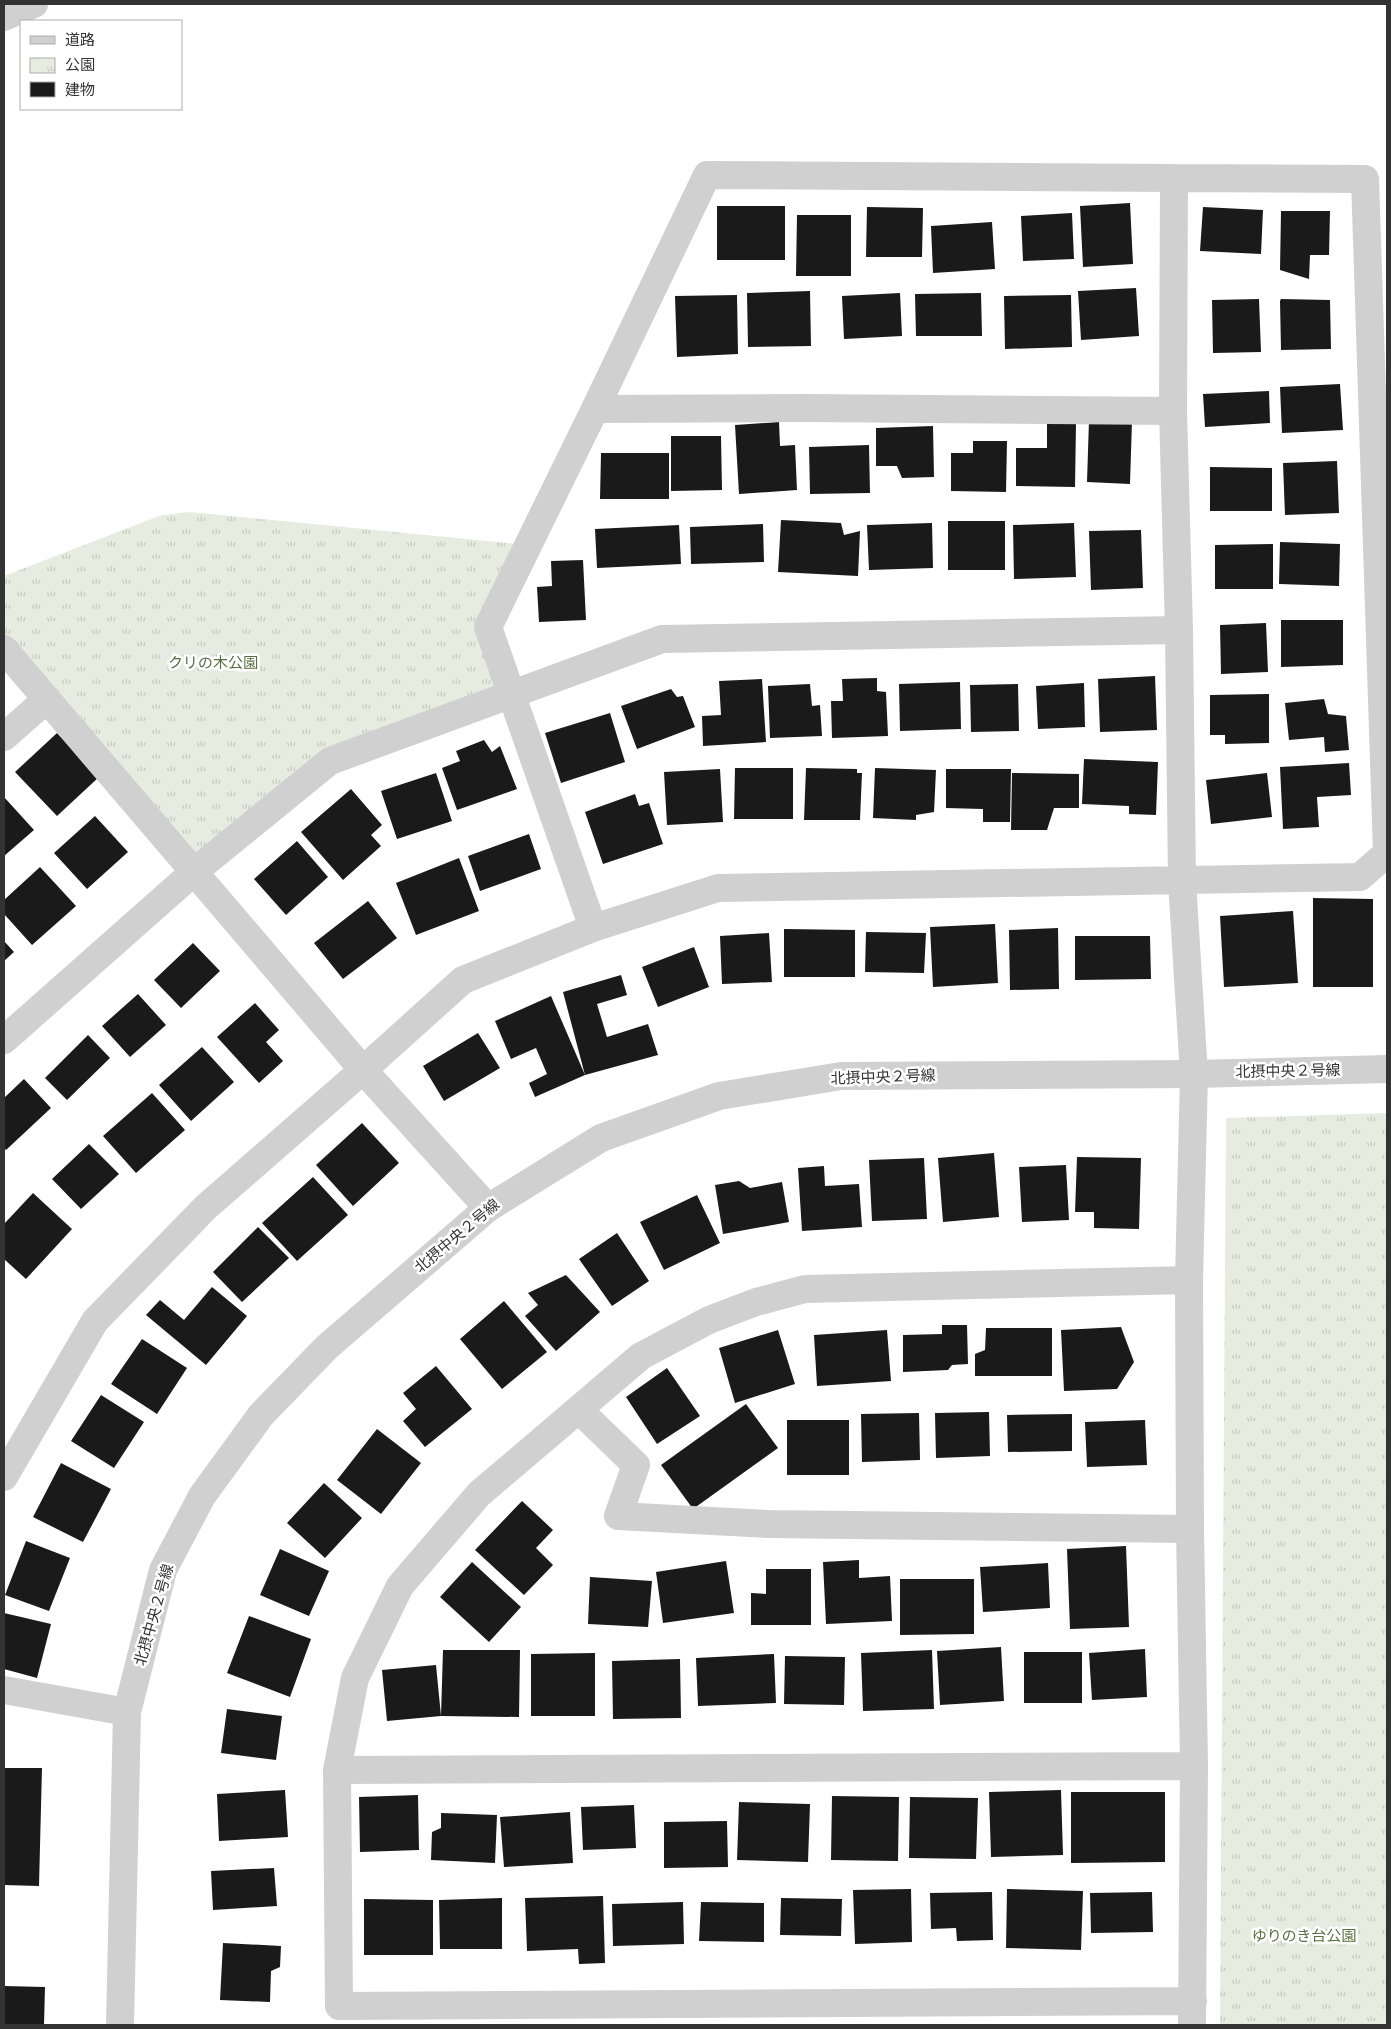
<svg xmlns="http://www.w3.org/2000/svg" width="1391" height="2029" font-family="'Nunito Sans','Noto Sans JP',sans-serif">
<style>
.park{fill:url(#park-tufts)}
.building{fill:#1a1a1a}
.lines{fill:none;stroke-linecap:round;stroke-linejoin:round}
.minor{stroke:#d0d0d0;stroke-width:28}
.tertiary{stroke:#d0d0d0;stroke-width:28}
.labels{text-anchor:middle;stroke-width:5;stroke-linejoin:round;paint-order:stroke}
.park-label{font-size:15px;fill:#56703f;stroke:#fff}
.street-label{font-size:15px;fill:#333;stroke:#fff}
</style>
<defs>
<pattern id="park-tufts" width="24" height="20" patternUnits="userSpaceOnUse" patternTransform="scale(1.25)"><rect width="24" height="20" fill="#e6ecdf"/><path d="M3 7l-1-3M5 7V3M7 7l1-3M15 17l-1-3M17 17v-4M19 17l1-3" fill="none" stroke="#c6cbc0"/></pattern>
</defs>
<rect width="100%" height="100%" fill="#fff"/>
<path class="park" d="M190,512l338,33 -40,82 24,66 -182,68 -135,110 -191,-222v-73l158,-61z
M1387,1113v912h-167l6,-907z"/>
<path class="building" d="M1130,203l3,61 -50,3 -3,-61z
M717,206h68v54h-68z
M867,207l56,1 -1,49h-56z
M1203,207l60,3 -2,44 -61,-3z
M1281,211h49l-1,44h-19l-1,24 -29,-9z
M1072,213l2,46 -51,2 -2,-45z
M797,215h54v61h-55z
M992,222l3,47 -62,4 -2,-47z
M1136,288l3,48 -58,4 -3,-49z
M810,291l1,55 -63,1 -1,-54z
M900,293l2,43 -58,3 -2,-43z
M981,293l1,43h-66l-1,-42z
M737,295l1,59 -61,3 -2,-61z
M1071,295l1,52 -67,2 -1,-53z
M1259,299l2,53 -48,1 -1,-53z
M1281,299l49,1 1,49 -50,1 -1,-49z
M1340,384l3,46 -61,3 -2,-46z
M1269,391l1,32 -65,4 -2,-33z
M1089,420l43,1 -2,63 -43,-2z
M779,422l1,24 15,-1 2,45 -58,4 -4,-69z
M1047,423l29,1 -1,63 -59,-1v-38h31z
M933,426l1,51 -32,1 -5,-12h-21v-38z
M671,436h50l1,54 -51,1z
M973,441h34l-1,51 -55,-1v-38h22z
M869,445l1,48 -60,1 -1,-47z
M601,453h68v46h-69z
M1337,461l2,52 -54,2 -2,-52z
M1210,467l62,1v43h-62z
M781,520l60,3 3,12 16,-4 -2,45 -80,-4z
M948,521h57v49h-57z
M932,523l1,45 -64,2 -2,-45z
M1074,523l2,54 -62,2 -1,-54z
M763,524l1,38 -73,2 -1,-37z
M679,525l2,39 -84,4 -2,-39z
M1141,530l2,58 -52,2 -2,-59z
M1280,542l60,2 -1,42 -60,-2z
M1273,544v45h-58v-44z
M583,560l3,60 -47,2 -2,-35 15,-1 -1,-25z
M1281,620h62v45l-62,2z
M1266,623l2,49 -47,2 -1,-49z
M1155,676l2,54 -57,2 -2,-53z
M877,678v13l9,1 2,44 -56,2 -1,-37h12l-1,-22z
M762,679l4,63 -63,4 -1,-30 19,-1 -2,-34z
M960,682l1,47 -61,2 -1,-47z
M1084,683l1,44 -47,2 -2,-43z
M810,684l2,22 8,-1 2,31 -52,2 -2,-52z
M1018,684l1,47 -48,1 -1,-47z
M671,689l6,8 6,-1 12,31 -58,22 -16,-43z
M1269,694v49l-44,1v-9h-15v-40z
M1324,699l4,15 18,2 3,34 -24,2 -1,-15 -35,3 -4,-37z
M610,713l15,49 -64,21 -16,-50z
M57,733l42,44 -42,39 -42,-44z
M484,740l8,12 8,-6 17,43 -60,21 -15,-42 18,-7 -4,-10z
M1084,759l74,3 -2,53 -27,-1v-8l-47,-2z
M1349,763l2,32 -34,2 2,30 -36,2 -3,-62z
M735,768h58v51h-59z
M806,768l51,1v4h5l-2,47h-56z
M875,768l61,2 -2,42 -18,3v5l-43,-2z
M720,769l3,53 -56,3 -3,-53z
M946,769h65l-1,53h-27v-13l-37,-1z
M436,773l16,48 -55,18 -16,-48z
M1012,773l67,1v34h-25l-7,22h-36z
M1267,773l5,44 -61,7 -5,-44z
M351,789l31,36 -11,10 10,11 -38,34 -42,-48z
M635,794l4,12 10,-3 14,41 -60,20 -18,-52z
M4,797l30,33 -30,26z
M95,816l33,36 -41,37 -33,-36z
M529,834l12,35 -61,22 -12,-35z
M297,841l31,36 -42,38 -32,-36z
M459,858l20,53 -63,24 -20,-52z
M40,867l36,39 -44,39 -28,-31v-14z
M1313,898l60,1v88h-60z
M368,901l29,37 -54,41 -29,-36z
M1293,911l5,72 -74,4 -4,-71z
M995,924l3,59 -65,4 -3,-60z
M1058,928l1,61 -49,1 -1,-60z
M784,929l71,1v47h-71z
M866,932l60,1 -2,40 -59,-1z
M769,933l3,49 -50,2 -2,-48z
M1075,936h75l1,43 -76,1z
M4,941l10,11 -10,9z
M193,943l27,28 -39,37 -27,-28z
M694,947l15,40 -51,20 -16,-40z
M621,975l6,20 -30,9 10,33 41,-13 10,31 -73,20 -50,22 -6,-14 18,-9 -11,-26 -25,11 -16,-38 56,-25 34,79 -22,-83z
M138,994l28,31 -36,32 -28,-31z
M255,1003l24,27 -13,12 17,19 -24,22 -42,-46z
M478,1033l22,35 -56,33 -21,-35z
M88,1035l22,23 -43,42 -22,-22z
M202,1047l32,35 -43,39 -32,-36z
M24,1079l27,29 -45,42 -2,-2v-50z
M152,1093l33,37 -49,43 -33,-37z
M362,1123l37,40 -46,43 -37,-41z
M89,1144l30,30 -38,35 -29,-30z
M994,1153l5,64 -56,5 -5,-64z
M1077,1157l64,1 -2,71 -45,-1v-16h-19z
M924,1158l3,61 -55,2 -3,-61z
M1066,1165l3,55 -47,2 -3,-55z
M824,1166l1,20 34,-2 3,43 -60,4 -4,-63z
M313,1177l35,38 -51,46 -35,-38z
M739,1181l11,7 32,-6 7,40 -66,12 -8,-49z
M33,1193l39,36 -46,50 -22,-20v-35z
M697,1195l23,48 -56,27 -24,-48z
M258,1227l31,31 -47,44 -29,-30z
M617,1233l32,48 -37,25 -33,-47z
M566,1275l34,37 -44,39 -31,-35 13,-11 -10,-12z
M212,1287l35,29 -41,49 -60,-50 14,-15 24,20z
M504,1301l43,51 -45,37 -42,-50z
M942,1325h25l1,39 -16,1 -4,5 -45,2v-37l39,-1z
M1121,1327l13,35 -17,27 -53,2 -3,-61z
M986,1328h66v48h-77v-22l10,-4z
M778,1330l17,54 -60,19 -16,-55z
M887,1330l4,51 -74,5 -3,-51z
M142,1339l45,29 -30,46 -46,-30z
M436,1366l36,43 -47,38 -22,-26 13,-12 -13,-16z
M667,1368l33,48 -43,28 -31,-47z
M101,1395l43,27 -30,46 -43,-27z
M746,1404l32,44 -85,61 -32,-44z
M989,1412l1,44 -54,2 -1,-45z
M919,1413l1,47 -58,2 -1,-48z
M1072,1414v37l-64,1 -1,-37z
M787,1420h62v55h-62z
M1145,1420l2,45 -60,2 -2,-45z
M377,1429l44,34 -40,51 -44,-34z
M61,1463l50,26 -28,53 -50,-25z
M324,1483l38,35 -37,40 -38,-35z
M522,1501l31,29 -17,18 17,17 -29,30 -49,-45z
M26,1541l44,17 -21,53 -44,-16z
M1126,1546l3,81 -59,2 -3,-80z
M280,1549l49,22 -20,45 -49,-21z
M859,1560v18l31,-2 2,45 -66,3 -3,-62z
M726,1561l8,52 -71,10 -7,-51z
M472,1562l49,45 -32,35 -49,-45z
M1048,1563l2,45 -67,4 -3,-45z
M766,1569h45v56h-60v-32l15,1z
M590,1577l62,4 -4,46 -60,-3z
M900,1579h74v55l-74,1z
M4,1613l47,11 -14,54 -33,-9z
M249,1616l62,23 -21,58 -63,-24z
M1001,1647l3,54 -64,4 -3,-54z
M1145,1649l2,48 -55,3 -3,-47z
M443,1650h77l-1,67 -78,-1z
M932,1650l2,59 -71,2 -2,-58z
M1024,1652h58v51h-58z
M595,1653v63h-64v-62z
M774,1654l2,49 -78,3 -2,-48z
M785,1656l60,1 -1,48 -60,-1z
M680,1659l1,59 -68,1 -1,-58z
M436,1665l5,51 -54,5 -5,-51z
M227,1709l55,7 -6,44 -55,-7z
M4,1768h38l-3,118 -35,-1z
M285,1790l3,47 -69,4 -2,-47z
M1061,1790l2,65 -72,2 -2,-65z
M1071,1792h94v70l-94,1z
M418,1795l1,55 -59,2 -1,-55z
M832,1796l67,1 -1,64 -67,-1z
M910,1797l68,1 -2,61 -67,-1z
M739,1802l71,2 -2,58 -71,-2z
M634,1805l2,43 -53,2 -2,-43z
M570,1812l3,51 -69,4 -4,-50z
M441,1813l56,2 -2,48 -64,-3 1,-28 9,-4z
M727,1821l1,46 -64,1v-46z
M274,1868l3,38 -64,4 -2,-39z
M911,1889l1,53 -57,2 -2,-54z
M1007,1889l76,2 -2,59 -75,-2z
M992,1892l1,48 -36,1 -1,-13 -25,1 -1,-36z
M1152,1892l1,40 -62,1 -1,-40z
M603,1896l2,67 -26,1 -1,-15 -51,2 -2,-53z
M502,1898v51h-62l-1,-49z
M781,1898l61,1 -1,37 -61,-1z
M364,1899l69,1v55h-69z
M683,1902l1,42 -71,2 -1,-42z
M701,1902l63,1v39l-65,-1z
M223,1943l58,3 -1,21 -9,4 -1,31 -50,-2z
M4,1986l41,1 -1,38h-40z"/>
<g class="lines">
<path class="minor" d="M4,17l30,-13
M595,409l210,-1 368,3
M4,649l359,421 125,138
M4,737l43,-38
M593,928l125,-40 642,-11 27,-24 -22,-674 -191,-1
M4,1040l191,-169 135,-110 332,-122 517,-9
M1189,1280l-384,9 -49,13 -47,18 -68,36 -162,138 -79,92 -45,92 -18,92 2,236 854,-5
M579,1410l57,55 -18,51 150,8 422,5
M4,1477l91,-156 111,-114 157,-137 100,-90 130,-52 -105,-301 107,-218 112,-234 467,3 -1,233 6,219 3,251 12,193 -5,206 1,249 4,237 -2,259
M4,1690l123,22
M337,1770l857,-4"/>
<path class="tertiary" d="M120,2025l7,-313 36,-142 39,-74 59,-81 66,-68 161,-139 113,-70 118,-42 122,-20 353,-2 193,-5"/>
</g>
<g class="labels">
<g class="park-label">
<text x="213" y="668">クリの木公園</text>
<text x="1304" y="1941">ゆりのき台公園</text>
</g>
<g class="street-label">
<text transform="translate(1288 1071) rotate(-1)" y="5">北摂中央２号線</text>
<text transform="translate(883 1077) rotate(-2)" y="5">北摂中央２号線</text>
<text transform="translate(457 1236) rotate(-40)" y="5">北摂中央２号線</text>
<text transform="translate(154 1615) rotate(-74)" y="5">北摂中央２号線</text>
</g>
</g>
<rect width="1391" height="2029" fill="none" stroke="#333333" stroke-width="10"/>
<rect x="20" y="20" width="162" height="90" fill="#ffffff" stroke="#adadad"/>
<rect x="30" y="36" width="25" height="8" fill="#d0d0d0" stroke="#adadad"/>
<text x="65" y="45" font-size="15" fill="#333333">道路</text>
<rect x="30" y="58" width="25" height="15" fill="url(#park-tufts)" stroke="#adadad"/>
<text x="65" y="70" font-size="15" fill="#333333">公園</text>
<rect x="30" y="82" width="25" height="15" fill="#1a1a1a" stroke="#adadad"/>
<text x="65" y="95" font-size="15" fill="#333333">建物</text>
</svg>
